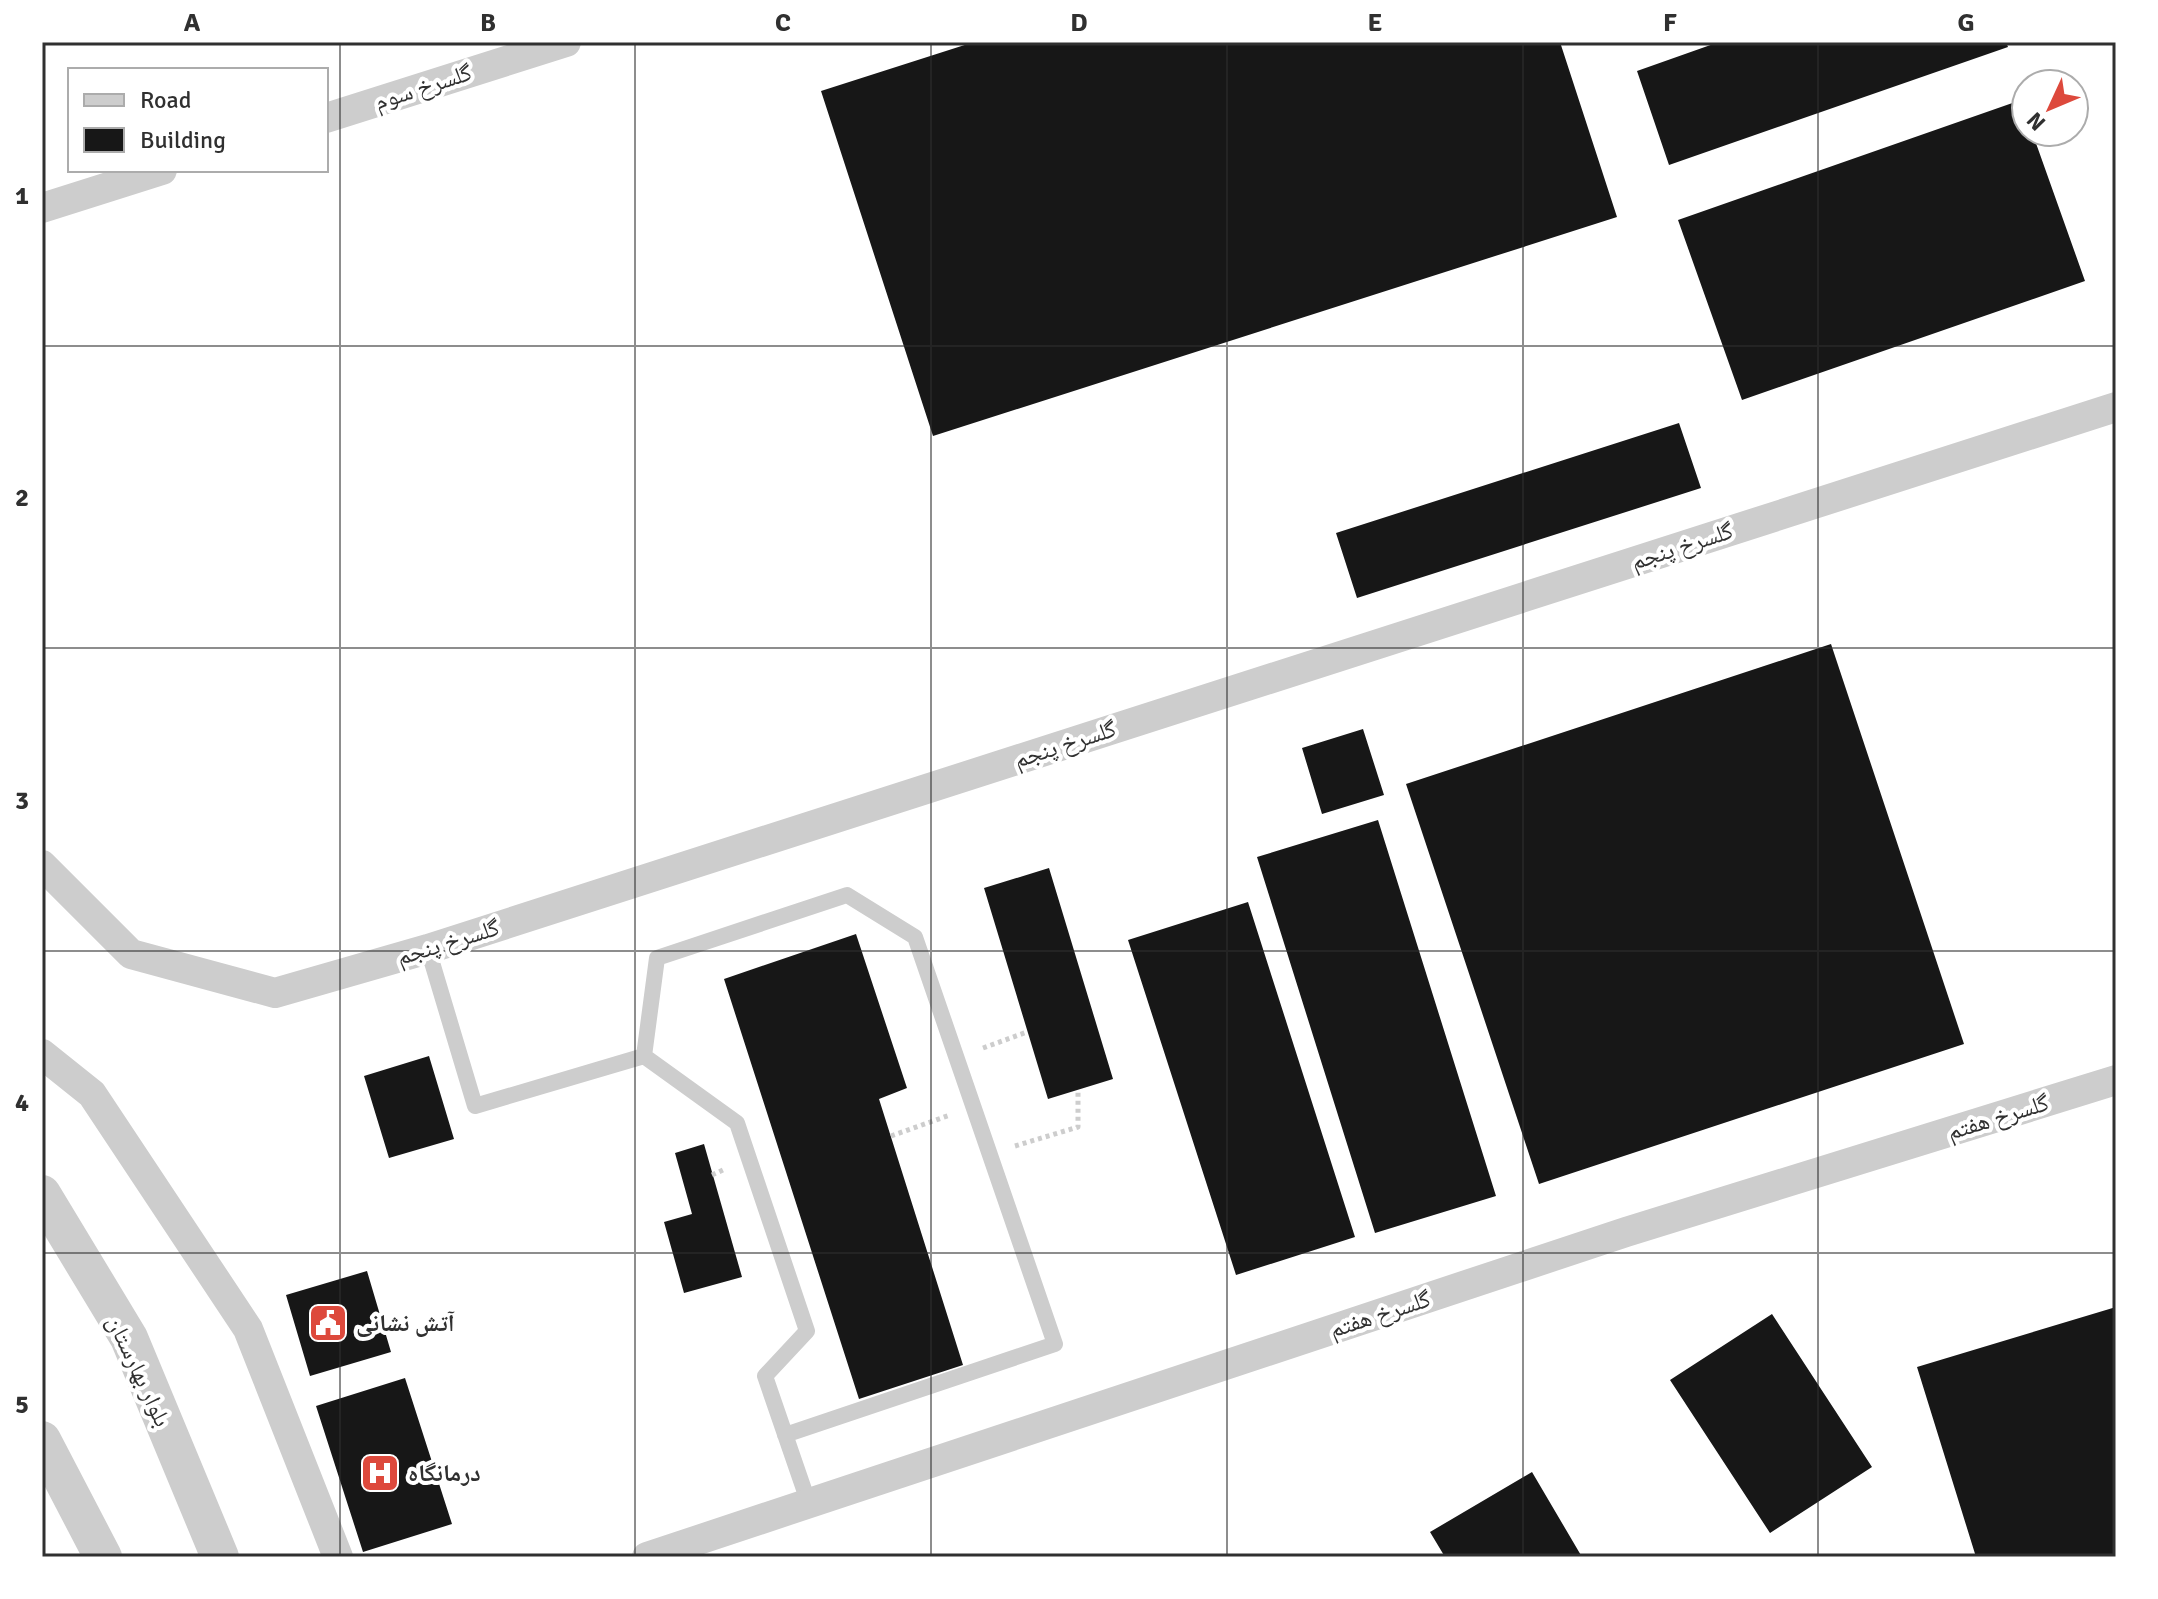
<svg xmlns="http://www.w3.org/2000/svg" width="2158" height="1599" font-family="Signika,'Noto Naskh Arabic',sans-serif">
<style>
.building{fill:#171717}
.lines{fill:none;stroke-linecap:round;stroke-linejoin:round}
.path{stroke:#cdcdcd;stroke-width:5;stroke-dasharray:4 4;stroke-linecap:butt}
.service{stroke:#cdcdcd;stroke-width:16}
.minor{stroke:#cdcdcd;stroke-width:30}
.tertiary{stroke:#cdcdcd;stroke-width:38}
.grid{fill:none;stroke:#303030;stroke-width:2;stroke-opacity:0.55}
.labels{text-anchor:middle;stroke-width:8;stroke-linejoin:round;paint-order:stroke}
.street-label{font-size:24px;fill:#303030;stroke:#fff}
.poi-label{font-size:24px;font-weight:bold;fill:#303030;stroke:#fff;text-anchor:start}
.neatline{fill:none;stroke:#303030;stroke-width:3}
.grid-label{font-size:26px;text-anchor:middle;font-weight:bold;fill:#303030}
</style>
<rect width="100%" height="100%" fill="#fff"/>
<path class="building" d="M974,42h586l57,175 -684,219 -112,-345z
M1719,42h287l2,5 -339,118 -32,-94z
M2021,100l5,14v18h6l53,149 -343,119 -64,-180z
M1679,423l22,65 -344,110 -21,-65z
M1831,644l133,400 -425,140 -133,-400z
M1363,729l21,66 -62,19 -20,-66z
M1378,820l118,376 -121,37 -118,-376z
M1049,868l64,211 -65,20 -64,-211z
M1248,902l107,335 -119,38 -108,-335z
M856,934l51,154 -28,11 84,266 -104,34 -135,-420z
M429,1056l25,83 -65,19 -25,-82z
M704,1144l38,133 -58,16 -20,-71 28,-8 -17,-61z
M367,1271l24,81 -81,24 -24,-81z
M2116,1307v250h-140l-59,-190z
M1772,1314l100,153 -102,66 -100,-153z
M405,1378l47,146 -89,28 -47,-146z
M1532,1472l50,85h-137l-15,-25z"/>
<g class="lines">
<path class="path" d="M983,1048l44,-16
M891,1136l59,-21
M1015,1146l63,-19v-37
M712,1175l13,-6"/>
<path class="service" d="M428,949l47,157 169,-50 13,-98 190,-63 68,42 140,407 -270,91
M644,1056l93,67 70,208 -42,45 44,128"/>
<path class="minor" d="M326,118l240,-76
M42,208l120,-38
M42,865l89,89 144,39 153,-44 1688,-542
M42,1054l50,40 156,235 90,228
M647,1557l979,-325 490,-152"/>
<path class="tertiary" d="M42,1194l87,144 91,219
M42,1440l61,117"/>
</g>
<path class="grid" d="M340,42v1515M635,42v1515M931,42v1515M1227,42v1515M1523,42v1515M1818,42v1515M42,346h2074M42,648h2074M42,951h2074M42,1253h2074"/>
<defs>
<symbol id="civic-square" viewBox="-11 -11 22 22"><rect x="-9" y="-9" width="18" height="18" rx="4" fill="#dd493c" stroke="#fff"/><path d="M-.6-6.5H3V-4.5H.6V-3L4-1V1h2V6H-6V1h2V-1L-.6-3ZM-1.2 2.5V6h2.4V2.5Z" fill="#fff"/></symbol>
<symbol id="hospital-square" viewBox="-11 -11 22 22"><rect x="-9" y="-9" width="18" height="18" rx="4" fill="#dd493c" stroke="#fff"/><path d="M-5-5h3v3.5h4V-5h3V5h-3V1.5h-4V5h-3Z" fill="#fff"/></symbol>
</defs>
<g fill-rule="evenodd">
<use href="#civic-square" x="306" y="1301" width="44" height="44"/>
<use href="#hospital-square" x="358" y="1451" width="44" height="44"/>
</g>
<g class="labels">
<g class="street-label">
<text transform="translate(423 87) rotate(-18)" y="8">گلسرخ سوم</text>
<text transform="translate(1682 546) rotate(-18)" y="8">گلسرخ پنجم</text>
<text transform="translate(1065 744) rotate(-18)" y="8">گلسرخ پنجم</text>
<text transform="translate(448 942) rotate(-17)" y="8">گلسرخ پنجم</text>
<text transform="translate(1998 1117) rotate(-17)" y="8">گلسرخ هفتم</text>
<text transform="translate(1380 1314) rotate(-18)" y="8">گلسرخ هفتم</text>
<text transform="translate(139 1371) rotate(65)" y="8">بلوار بهارستان</text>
</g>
<g class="poi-label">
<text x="356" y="1331">آتش نشانی</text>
<text x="408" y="1481">درمانگاه</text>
</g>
</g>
<rect width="2158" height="1599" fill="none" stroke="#ffffff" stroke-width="88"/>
<rect x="68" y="68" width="260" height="104" fill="#ffffff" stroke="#acacac" stroke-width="2"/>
<rect x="84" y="94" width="40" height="12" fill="#cdcdcd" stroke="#acacac" stroke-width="2"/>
<text x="140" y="108" font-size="24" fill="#303030">Road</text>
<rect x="84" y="128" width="40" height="24" fill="#171717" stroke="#acacac" stroke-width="2"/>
<text x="140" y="148" font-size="24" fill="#303030">Building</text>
<g transform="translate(2050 108) rotate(226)"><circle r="38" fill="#ffffff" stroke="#acacac" stroke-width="2"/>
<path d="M0-6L14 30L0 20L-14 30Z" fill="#dd493c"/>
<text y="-12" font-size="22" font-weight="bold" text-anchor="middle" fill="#303030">N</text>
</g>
<rect x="44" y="44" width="2070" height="1511" class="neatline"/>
<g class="grid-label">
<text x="192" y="31">A</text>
<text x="488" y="31">B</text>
<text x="783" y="31">C</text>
<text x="1079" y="31">D</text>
<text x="1375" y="31">E</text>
<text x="1670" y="31">F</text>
<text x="1966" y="31">G</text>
<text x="22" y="204">1</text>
<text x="22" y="506">2</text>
<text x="22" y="809">3</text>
<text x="22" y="1111">4</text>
<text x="22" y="1413">5</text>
</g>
</svg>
